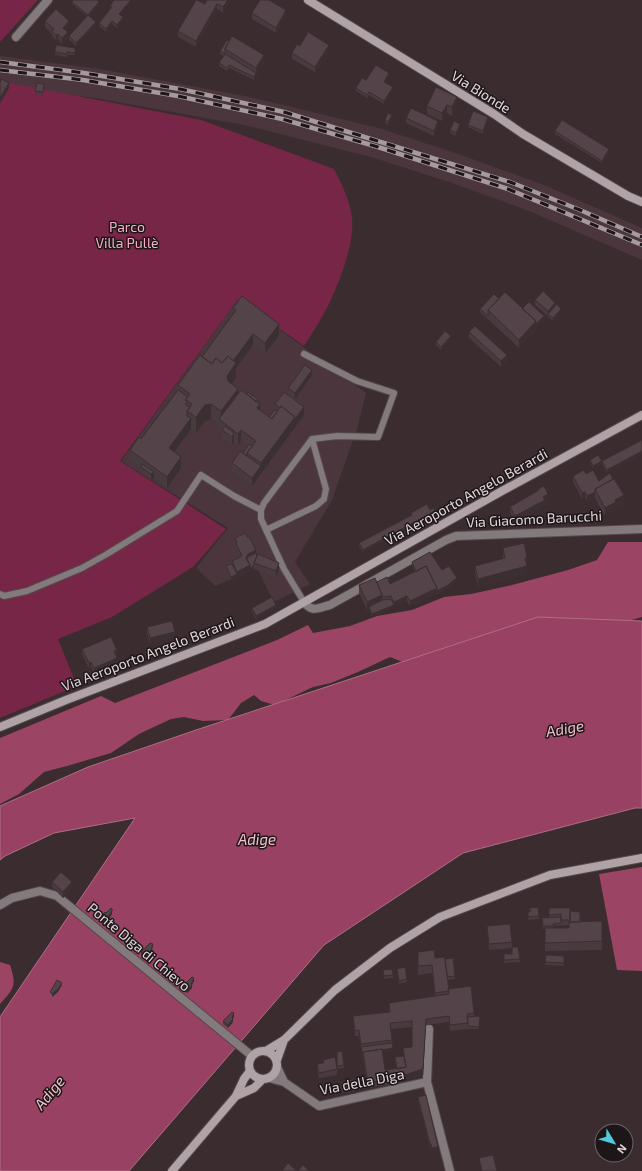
<svg xmlns="http://www.w3.org/2000/svg" width="642" height="1171" font-family="'Exo 2',sans-serif">
<style>
.built{fill:#4a363c}
.green{fill:#782647}
.forest{fill:#9b4464}
.water{fill:#984162;stroke:#ae6e86}
.lines{fill:none;stroke-linecap:round;stroke-linejoin:round}
.lane-casing{stroke:#56484b;stroke-width:8}
.street-casing{stroke:#56484b;stroke-width:10}
.secondary-casing{stroke:#56484b;stroke-width:10}
.lane{stroke:#827a7c;stroke-width:6}
.street{stroke:#827a7c;stroke-width:8}
.secondary{stroke:#b0a3a7;stroke-width:8}
.rail-casing{stroke:#a69a9e;stroke-width:4.5}
.rail{stroke:#1d1618;stroke-width:3;stroke-dasharray:9;stroke-linecap:butt}
.wall{fill:#483a3e;fill-rule:evenodd}
.shaded-wall{fill:#3b2f32}
.building{fill:#544348;stroke:#3b2f32}
.labels{text-anchor:middle;stroke-width:3;stroke-linejoin:round;paint-order:stroke}
.street-label{font-size:14px;fill:#e2d8db;stroke:#1d1618}
.park-label{font-size:14px;fill:#f8aec5;stroke:#1d1618}
.water-label{font-size:15px;font-style:italic;fill:#f4c1d0;stroke:#1d1618}
</style>
<rect width="100%" height="100%" fill="#3b2c30"/>
<path class="built" d="M0,56l100,13 150,28 129,31 82,27 83,30 98,43v32l-113,-49 -77,-28 -81,-26 -127,-32 -149,-27 -95,-12z
M238,299l128,94 -9,36 -25,71 -37,62 15,22 -36,18 -17,-34 -42,18 -19,-18 32,-40 -107,-67z"/>
<path class="green" d="M0,0h38l-38,42z
M0,81l201,39 133,49c8,16 16,31 18,49 3,25 -13,65 -24,88 -7,14 -16,27 -24,40l-66,-47 -118,162 106,68 -33,38 -81,50 -54,22 19,47 -77,32z"/>
<path class="forest" d="M608,542h34v75l-21,6 -208,43 -23,-9 -32,15 -27,11 -18,4 -38,18 -14,-4 -7,-6 -13,8 -13,17 -25,1 -19,-4 -13,2 -32,15 -28,19 -44,13 -23,6 -25,22 -19,10v-66l101,-42 14,7 162,-63 31,-15 5,8 37,-7 27,-10 35,-6 32,-13 27,-3 41,-9 56,-15 29,-10z
M642,867v104l-25,-1 -18,-96z
M0,962l10,3c7,20 4,24 -10,39z"/>
<path class="water" d="M538,617l104,4v187h-7l-172,45 -139,92 -195,226h-129v-154l135,-199 -81,15 -49,23 -5,4v-54l88,-39 108,-37z"/>
<g class="lines">
<defs>
<path id="lane" d="M304,354l53,27 37,12 -16,44 -41,-1 -25,3
M266,530l50,-24 8,-7 2,-10 -14,-50 -48,64 -3,7v9l23,50 20,33
M0,594l4,2 23,-5 55,-23 25,-14 70,-43 24,-36 33,21 27,14"/>
<path id="street" d="M16,37l32,-37
M304,602c8,11 14,6 26,3l116,-65 10,-4 186,-7
M0,905l12,-7 28,-7 17,5 195,160
M277,1067l7,15
M269,1078l15,4 35,24 108,-24 23,89
M427,1082l2,-53"/>
<path id="secondary" d="M308,0l186,114 29,20 105,62 14,6
M0,727l66,-27 199,-76 237,-133 140,-76
M249 1065a14 14 0 1 1 28 0a14 14 0 1 1-28 0Z
M266,1051l18,-11 51,-50 55,-42 50,-31 110,-42 92,-17
M277,1060l7,-20
M236,1096l18,-8 8,-8
M172,1171l64,-75 8,-17 6,-8"/>
</defs>
<use href="#lane" class="lane-casing"/>
<use href="#street" class="street-casing"/>
<use href="#secondary" class="secondary-casing"/>
<use href="#lane" class="lane"/>
<use href="#street" class="street"/>
<use href="#secondary" class="secondary"/>
<defs>
<path id="rail" d="M0,62l84,11 96,16 104,23 226,70 70,28 62,27
M0,70l83,10 95,16 104,23 96,28 130,42 134,56"/>
</defs>
<use href="#rail" class="rail-casing"/>
<use href="#rail" class="rail"/>
</g>
<path class="wall" d="M207,0h24l-8,13 -6,-4 -21,38 -18,-10v-6l27,-27z
M72,2l27,2 -10,12 7,8 -20,22 -7,-7v-3l18,-20 -15,-12z
M110,6l10,9 3,5 -6,8 -5,-4 -6,8 -7,-6v-3l11,-14z
M252,13l34,3 -10,17 -24,-14z
M45,21l24,6 -4,4 3,7 -6,6 -4,-5 -2,1 -4,-3v-3l-7,-7z
M227,40l37,23 -10,17 -25,-12 -2,3 -8,-5v-3l4,-7 -3,-2v-3z
M300,46l29,4 -14,22 -23,-13v-6z
M75,51v4h-8v2l-12,-2v-3z
M389,76l-4,6 8,8 -9,14 -15,-9 -2,3 -11,-7v-3l10,-8z
M44,87l-1,8 -8,-1v-3z
M436,87l21,19 -5,10 -5,-3 -5,8 -15,-7v-8z
M392,118l-4,7 -3,-2v-3z
M406,118l32,8 -4,10 -28,-13z
M488,119l-5,15 -15,-7v-2z
M460,127l-4,9 -6,-3v-3z
M555,131l54,21 -7,11 -47,-29z
M499,299l23,10 22,12 -25,27 -39,-36v-3z
M535,300l20,6 6,5 -8,10 -18,-16z
M233,308l46,27 -14,19 -12,-9 -17,23v10l-4,6 6,10 20,9 2,7 9,7 6,-8v-5l29,11 -52,71 -20,-15v-8l11,-10 5,-7 -7,-5 -3,4 -4,-3 -2,3 -10,-7v-6l-3,-2v-5l-8,-6 -6,2 -9,12 -5,-4 -17,23 7,16 -14,20 -13,-10 -3,2 -10,-7v-4l-11,-9v-10l11,-11 37,-49v-5l24,-28 31,-43z
M469,332l38,29 -6,6 -32,-29z
M451,338l-10,12 -5,-5v-3z
M312,375l-17,24 -7,-5v-6z
M642,441v13l-35,19 -5,-9v-3z
M590,460l12,4 -9,5 -3,-7z
M586,474l13,7 25,23 -8,4v2l-11,6 -10,-18 -8,4 -2,-5 -3,2 -9,-17v-6z
M538,489l10,11 -3,2v3l-30,17 -5,-9v-6l28,-16z
M430,510l5,4 -72,39 -4,-7v-3l52,-28v-2z
M235,538l21,15 1,3 22,13 -3,8 -22,-8 -23,11 -5,-11v-3l6,-2v-3l8,-4 -4,-8z
M503,548l24,17v9l-49,13 -3,-13v-8l28,-7z
M412,562l30,8 15,11 -7,4v2l-13,7 -27,12 -3,-5 -35,16 -3,-8 -2,1 -8,-17v-8l18,-3 13,2 25,-12 -3,-7z
M252,608h24l-20,11 -4,-8z
M147,627l28,10 -25,7 -3,-11z
M82,649l35,6 -1,1 1,8 -23,9 -3,-6 -2,2 -7,-15z
M52,882l20,6 -9,10 -11,-11z
M530,908l9,8v3l-11,1v-8h2z
M549,908l21,3 10,11 22,19v9l-57,1v-22h-2l-1,-11h7zM569,925v3h-16v-2z
M112,912v2l-7,11 -5,-4v-3l6,-5z
M487,926l25,16v6l-23,2z
M153,946l-2,7 -5,6 -5,-4v-3z
M418,952l17,6 10,1 10,17v3l-8,1 1,9 26,24v3h6l-1,13h-11l-18,2 -1,-9 -23,3 -3,50 -25,8 -30,5 -9,-52h-4l-2,-20 36,-4v-9l46,-7 -3,-23 -14,2zM412,1027v20l-9,1 1,8 -9,1 1,12 -11,1 -3,-17 11,-2 -2,-22z
M504,954l16,5v3l-16,1z
M546,955l18,1v10l-19,-1z
M397,969l10,10v3l-8,2z
M383,970l10,5v3l-9,1z
M194,981l-2,4v3l-5,5 -5,-3v-3z
M234,1016l-1,3v3l-5,6 -5,-4v-3z
M337,1052l7,13v3l-7,1v6l-18,3 -2,-8v-6l6,-1v-3l14,9z
M341,1082l15,11 -13,2 -2,-7z
M418,1097l20,53 -6,1 -1,-4h-1l-12,-47z"/>
<path class="shaded-wall" d="M131,0h2l-14,16v-2z
M228,0h3l-8,13v-6z
M99,2v2l-11,13v-2z
M217,4v5l-21,38v-6z
M286,10v6l-10,17v-5z
M123,17v3l-6,8v-3z
M69,21v6l-6,7v-6z
M112,21v3l-6,8v-3z
M96,22v2l-20,22v-3z
M68,32v6l-6,6v-6z
M58,34v5l-2,1v-5z
M329,45v5l-14,22v-5z
M264,55v8l-10,17v-3l2,-4v-5z
M389,73v3l-5,8v-2z
M9,83v5l-9,16v-6z
M393,87v3l-9,14v-3z
M457,97v9l-5,10v-9z
M447,105v8l-5,8v-8z
M392,115v3l-4,7v-3z
M488,117v2l-5,15v-3z
M438,121v5l-4,10v-5z
M460,124v3l-4,9v-3z
M609,149v3l-7,11v-2z
M555,303v6l-7,5v3v-6z
M561,309v2l-8,10v-3z
M544,316v5l-25,27v-8l17,-19z
M279,324v11l-14,19v-11z
M253,334v11l-17,23v10l-9,13v-15l4,-13z
M451,336v2l-10,12v-3z
M507,355v6l-6,6v-6z
M312,370v5l-17,24v-6z
M238,389v16l-17,16v-10z
M258,399v8l2,-3v11l-5,-12z
M211,404v15l-6,2 -9,12v-16l9,-12z
M304,407v8l-52,71v-8l9,-12v-3l34,-46z
M191,418v11l-22,30v-11z
M241,430v11l-3,4v-11z
M234,433v9l-2,3v-8z
M642,451v3l-35,19v-3z
M181,457v11l-14,20v-11z
M602,461v3l-9,5v-3z
M154,472v6l-3,2v-6z
M585,492v5l-3,2v-6z
M595,492v6l-8,4v-6z
M548,494v6l-3,2v3l-30,17v-6l28,-19z
M624,495v9l-8,4v2l-11,6v-8l10,-8z
M435,511v3l-72,39v-3z
M256,550v6l-8,4 -2,-2 2,-4z
M527,557v8l-2,1v-8z
M279,563v6l-3,8v-6z
M250,565l4,1v3l-17,8v-5z
M527,566v8l-49,13v-8z
M237,574v3l-6,3v-3z
M457,578v3l-7,4v2l-13,7 -27,12v-5l40,-18z
M382,595v8l-13,4v2l-2,1v-8z
M407,596v5l-35,16v-3l22,-9v-3z
M276,605v3l-20,11v-3z
M175,632v5l-25,7v-6z
M117,650v5l-3,2v-6z
M117,658v6l-23,9v-5z
M91,662v5l-2,2v-6z
M72,882v6l-9,10v-6z
M112,909v5l-7,11v-3z
M153,944v2l-2,7 -5,6v-3z
M194,978v3l-2,4v3l-5,5v-2z
M62,983v2l-4,7 -6,5v-3z
M234,1013v3l-1,3v3l-5,6v-3z
M426,1019l-3,56 -25,8v-6z
M393,1048v3l-29,6 -1,-2z
M356,1087v6l-13,2v-5z
M438,1147v3l-6,1v-3z"/>
<path class="building" d="M73,0h24l2,2 -11,13 -16,-13z
M114,0h17l-12,14 4,3 -6,8 -5,-4 -6,8 -7,-6 13,-16 -2,-1z
M196,0h1l8,4 2,-4h21l-5,7 -6,-3 -21,37 -18,-10z
M260,0h9l17,10 -10,18 -24,-15z
M56,9l13,12 -6,7 5,4 -6,6 -4,-4 -2,1 -4,-4 2,-2 -9,-8z
M88,15l8,7 -20,21 -7,-7z
M308,32l21,13 -14,22 -23,-14 5,-9 3,2z
M232,36l32,19 -8,13 -31,-19z
M227,40l2,1 -4,8v5l-5,-3z
M56,45l19,3v5l-8,-1v2l-12,-2z
M225,54l31,19 -2,4 -25,-12 -2,3 -8,-5z
M376,65l13,8 -5,9 9,5 -9,14 -15,-9 -2,3 -11,-7 6,-10 4,2z
M2,79l7,4 -9,15v-16z
M37,83l7,1 -1,8 -8,-1z
M436,87l21,10 -5,10 -5,-2 -5,8 -15,-7z
M411,108l27,13 -4,10 -28,-13z
M473,111l15,6 -5,14 -15,-6z
M388,113l4,2 -4,7 -3,-2z
M562,120l47,29 -7,12 -47,-30z
M454,121l6,3 -4,9 -6,-3z
M543,291l12,12 -7,8 -13,-11z
M505,292l31,29 -17,19 -31,-30z
M494,294l5,5 -11,11v6l-8,-7z
M242,296l37,28 -14,19 -12,-9 -20,27 -5,-5 -6,7 -6,-5 -4,6 -10,-7 34,-47 -3,-2z
M529,302l15,14 -8,8v-3l-14,-12z
M557,304l4,5 -8,9 -5,-4z
M475,326l32,29 -6,6 -32,-29z
M445,331l6,5 -10,11 -5,-5z
M200,355l12,9 4,-6 6,5 6,-7 8,7 -9,13 1,5 10,8 -17,22 -10,-7 -6,1 -9,12 -9,-6 5,-7 -7,-4 5,-6 -12,-9z
M305,365l7,5 -17,23 -7,-5z
M178,390l10,7 -3,3 3,1 -3,3 5,4 -3,3v5l4,2 -22,30 12,9 -14,20 -37,-27 9,-13 2,2z
M241,390l19,14 -3,4 15,11 9,-13 14,11 -34,46 -14,-10 9,-12 -15,-11 -3,4 -19,-15z
M248,392l10,7 -2,3 -9,-8z
M284,392l20,15 -9,12v-2l-14,-11 -1,2 -5,-4z
M275,409l2,3 -5,7 -3,-2z
M225,426l9,7 -2,4 -10,-7z
M642,440v11l-35,19 -5,-9z
M249,444l3,2 -5,7v3l-4,-3z
M240,451l21,15 -9,12 -20,-15z
M598,455l4,6 -9,5 -3,-6z
M142,464l12,8 -3,2 -10,-7z
M584,470l2,4 7,-4 6,11 11,-8 3,6 -18,10v3l-8,4 -2,-4 -3,1 -9,-17z
M614,479l10,16 -9,5 1,2 -11,6 -10,-19z
M544,486l4,8 -5,3 2,3 -30,16 -5,-9 29,-17 -1,-1z
M427,504l3,6 3,-2 2,3 -72,39 -4,-7 53,-28 -1,-2z
M245,533l3,5 1,-1 7,13 -8,4 -2,4 4,7 -13,7 -5,-11 10,-5 -6,-13h1l-2,-5z
M524,543l3,14 -2,1 2,8 -49,13 -3,-13 30,-8 -2,-10z
M430,552l12,18 7,-4 8,12 -7,5v1l-13,7v-3l-11,-22 -10,6 -4,-10z
M256,553l1,3 -3,7v3l-4,2v-3l-3,-6 1,-2z
M258,554l21,9 -3,8 -22,-8z
M232,564l5,10 -6,3 -5,-11z
M426,566l11,22 -27,13 -3,-5 -13,6 -3,-6 -9,1v-2l-5,-13 10,-5 3,7z
M375,578l7,17 -15,7 -8,-17z
M272,597l4,8 -20,11 -4,-8z
M391,599l3,6 -22,9 -3,-7 13,-7z
M172,621l3,11 -25,6 -3,-11z
M111,637l6,13 -3,1 3,7 -23,10 -3,-6 -2,1 -7,-14z
M61,872l11,10 -9,10 -11,-10z
M538,907l1,9 -11,1v-5h2v-4z
M111,908l1,1v2l-7,11 -5,-4 5,-6 1,1z
M549,908h21v12h-9v-6l-12,1z
M570,911l10,1v10h-10z
M561,917v6l-8,1v2h-10l-1,-8z
M602,921v20l-57,2v-15h24v-6z
M510,924l2,18 -23,2 -2,-18z
M150,943l3,1 -2,6 -5,6 -5,-4z
M512,947h6l2,12 -16,1v-6h8z
M434,950l1,8 10,-1 4,34 -14,2 -3,-28 -14,1v-14z
M546,955l18,1v7l-19,-1z
M453,958l2,18 -8,1 -2,-18z
M405,967l2,12 -8,2 -2,-12z
M392,969l1,6 -9,1 -1,-6z
M192,977l2,1 -3,6 1,1 -5,6 -5,-4z
M57,980l5,3 -4,6 -6,5 -2,-2z
M471,986l3,27 -7,1 1,9 -18,2 -1,-9 -23,3 -3,50 -25,8 -30,6 -5,-31 19,-3 3,21 21,-3 -3,-19 9,-1v-26l-22,2 2,17 -31,4 -2,-14 -4,1 -2,-15 37,-4 -1,-9 60,-9 -1,-5z
M232,1012l2,1 -2,5 1,1 -5,6 -5,-4z
M480,1016l-1,11 -11,-1 -1,-9z
M392,1043l1,5 -11,2v-1l-19,3v3l-2,-8z
M342,1051l2,14 -7,1v-14z
M404,1056l2,11 -9,2 -2,-12z
M335,1057l2,12 -18,4 -2,-9 7,-1 -1,-3z
M354,1079l2,8 -13,3 -2,-8z
M426,1095l12,52 -6,1 -1,-4h-1l-12,-47z
M493,1155l4,16h-15l-3,-13z
M288,1163l9,8h-15z
M303,1165l6,6h-11z"/>
<g class="labels">
<g class="street-label">
<text transform="translate(481 92) rotate(32)" y="5">Via Bionde</text>
<text transform="translate(466 497) rotate(-29)" y="5">Via Aeroporto Angelo Berardi</text>
<text transform="translate(534 519) rotate(-3)" y="5">Via Giacomo Barucchi</text>
<text transform="translate(148 654) rotate(-21)" y="5">Via Aeroporto Angelo Berardi</text>
<text transform="translate(139 947) rotate(40)" y="5">Ponte Diga di Chievo</text>
<text transform="translate(362 1082) rotate(-11)" y="5">Via della Diga</text>
</g>
<g class="park-label">
<text x="127" y="232">Parco<tspan x="127" dy="16">Villa Pullè</tspan></text>
</g>
<g class="water-label">
<text transform="translate(565 729) rotate(-10)" y="5">Adige</text>
<text x="257" y="845">Adige</text>
<text transform="translate(50 1093) rotate(-51)" y="5">Adige</text>
</g>
</g>
<g transform="translate(614 1143) rotate(128)"><circle r="19" fill="#1d1618" stroke="#6c6466"/>
<path d="M0-3L7 15L0 10L-7 15Z" fill="#53cadc"/>
<text y="-6" font-size="11" font-weight="bold" text-anchor="middle" fill="#e2d8db">N</text>
</g>
</svg>
